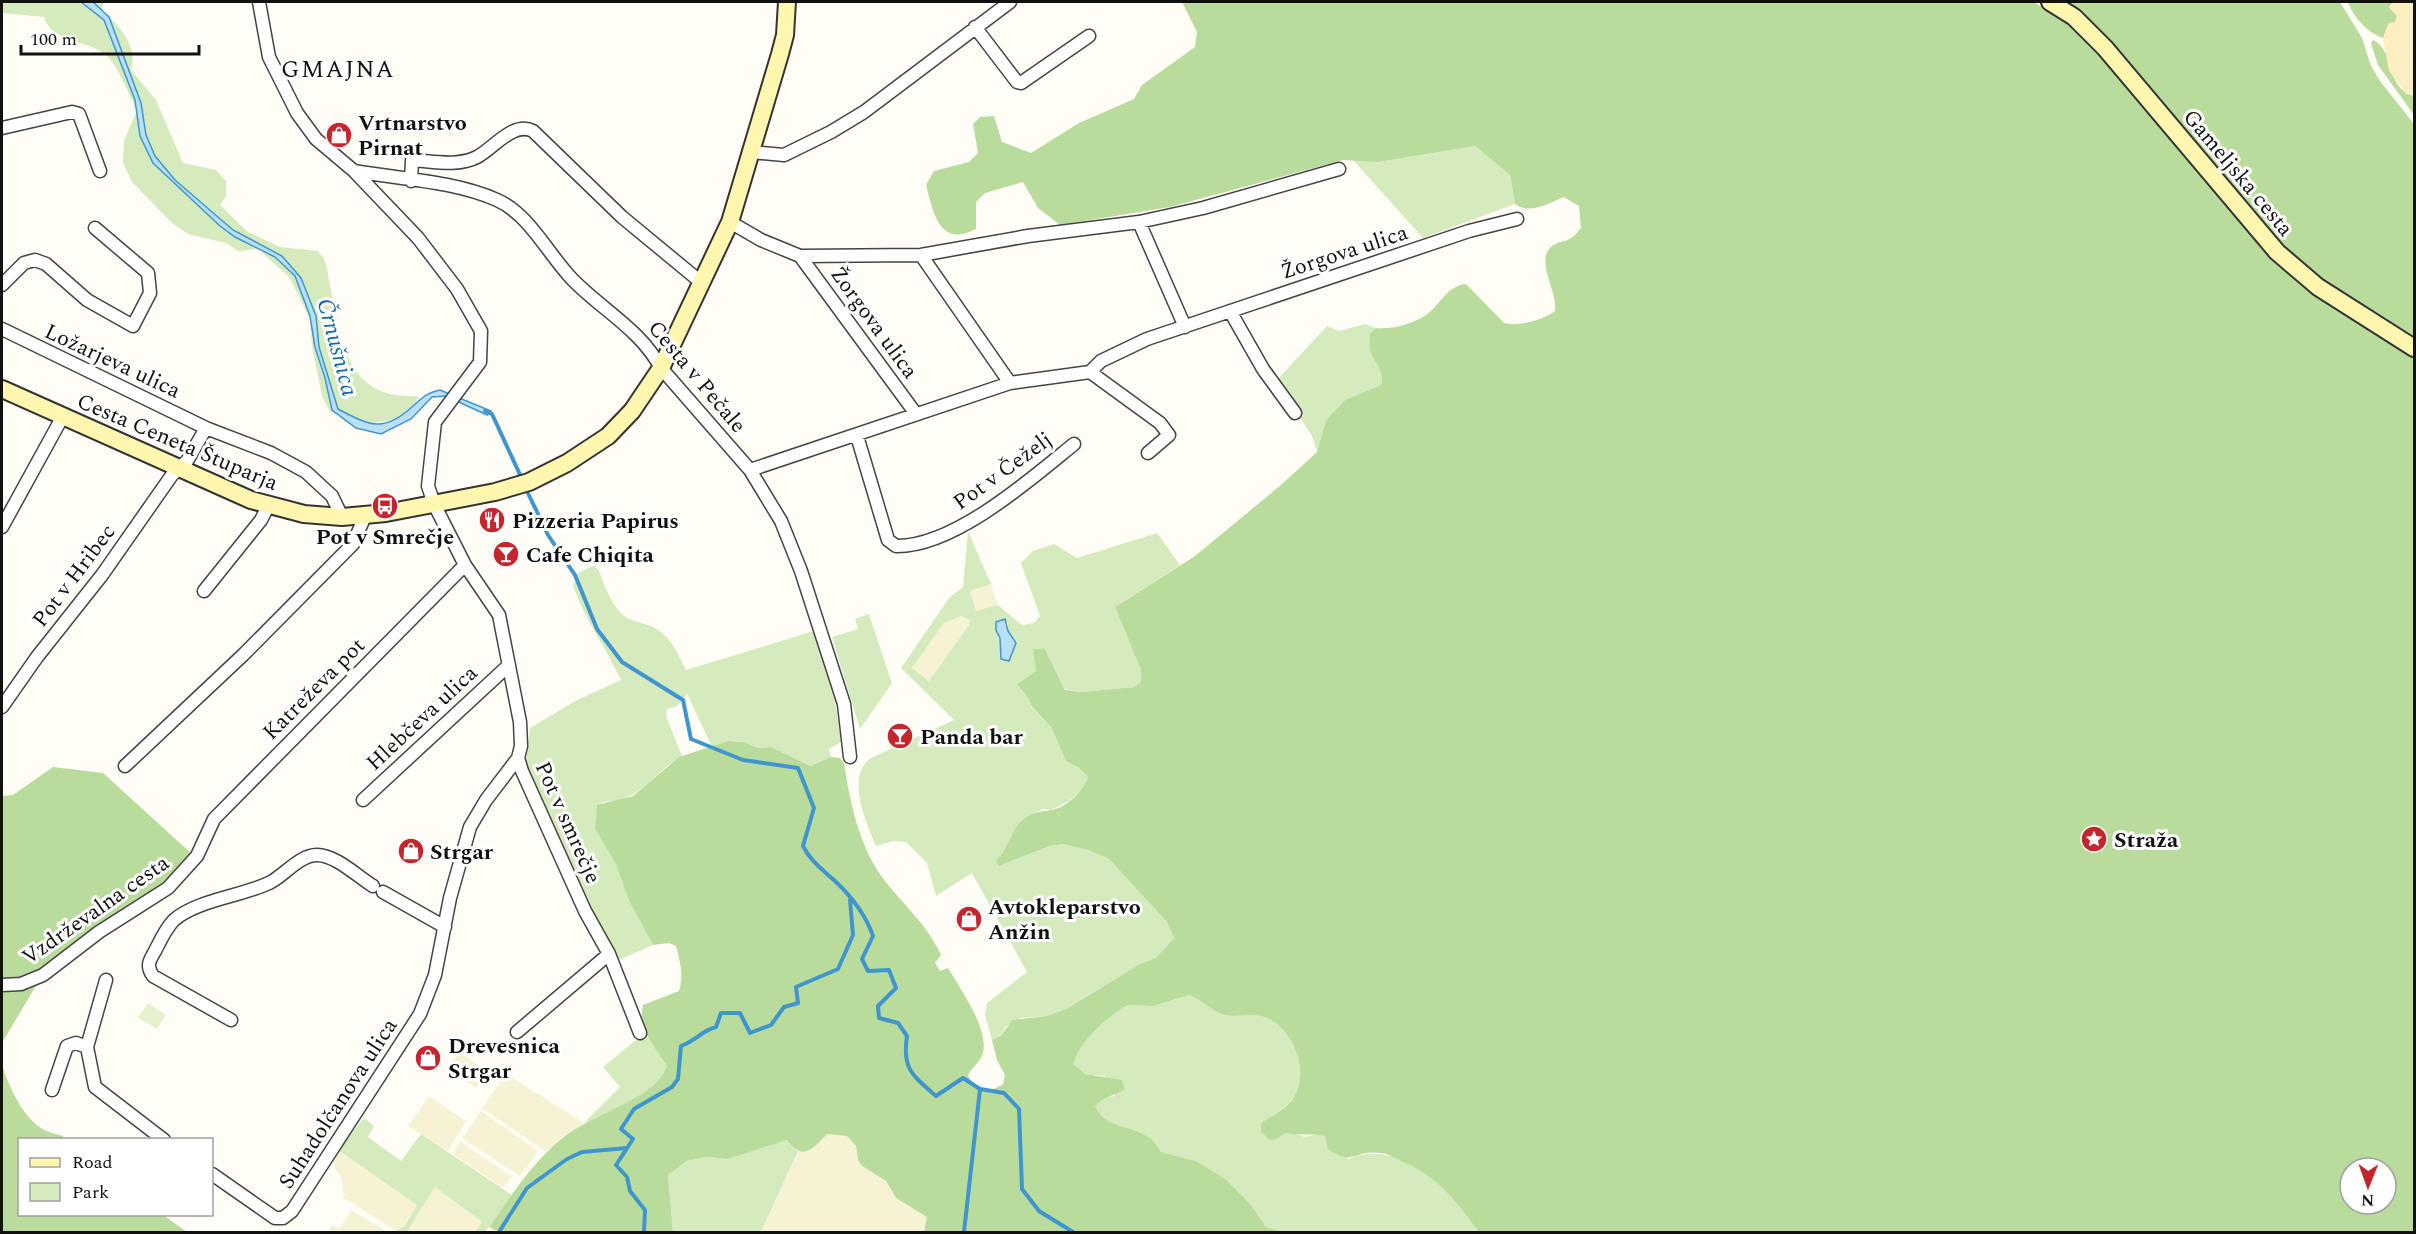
<svg xmlns="http://www.w3.org/2000/svg" width="2416" height="1234" font-family="Spectral,serif">
<style>
.farmland{fill:#f6f3d4}
.green{fill:#d5ebbd;fill-rule:evenodd}
.forest{fill:#b9dc9c;fill-rule:evenodd}
.sand{fill:#fbeec1}
.pitch{fill:#e6f2cf}
.water{fill:#b9e0f7;stroke:#3f96cf;stroke-width:1.5}
.lines{fill:none;stroke-linecap:round;stroke-linejoin:round}
.stream{stroke:#3f96cf;stroke-width:4}
.street-casing{stroke:#444;stroke-width:15}
.secondary-casing{stroke:#333;stroke-width:20}
.street{stroke:#fff;stroke-width:12}
.secondary{stroke:#fff6b0;stroke-width:16}
.labels{text-anchor:middle;stroke-width:6;stroke-linejoin:round;paint-order:stroke}
.poi-label{font-size:22px;font-weight:bold;fill:#111;stroke:#fff;text-anchor:start}
.street-label{font-size:22px;fill:#111;stroke:#fff}
.neighbourhood-label{font-size:24px;letter-spacing:1.5px;fill:#111;stroke:#fff}
.water-label{font-size:24px;font-style:italic;fill:#1768a6;stroke:#fff}
</style>
<rect width="100%" height="100%" fill="#fffdf5"/>
<path class="farmland" d="M991,584l7,21 -22,7 -6,-21z
M961,616l10,4 -2,5 -40,56 -17,-13 32,-45z
M459,1052l28,19 -11,17 -28,-19z
M506,1074l78,49 -38,28 -7,-4 -57,-39z
M429,1096l37,25 -18,30 -40,-25z
M481,1111l57,40 -18,25 -58,-38z
M827,1134l20,2 9,10 2,14 4,6 24,15 10,17 31,19 -3,15h-163l37,-81h11z
M460,1141l52,36 -9,11 -50,-34z
M338,1150l80,55 -13,21 -9,5 -52,-33 -3,-20 -7,-11z
M435,1187l47,35 -7,10h-68z
M351,1210l37,22h-59l2,-7 9,3z"/>
<path class="green" d="M2,2h101v9c17,16 35,34 28,59l25,30 27,63 33,7 10,11v15l-6,9 28,27 32,15 38,4c10,10 9,21 12,34 12,57 15,115 89,111 -21,35 -57,29 -89,16l-8,-16 -10,-50 -2,-26 -9,-20 -12,-23 -31,-28 -20,2 -12,-8 -38,-9 -16,-11 -40,-41 -9,-19 1,-23 13,-29c-6,-13 -21,-49 -32,-57 -20,-15 -52,-10 -61,-37l-42,-4z
M1475,146l35,29 5,29 -92,34 -71,-79 26,3z
M1365,324l11,4 -5,6c-1,5 -2,12 0,16 3,14 14,20 10,35l-36,15 -19,20 -9,32 -5,-16 -36,-55 51,-55 12,5z
M968,531l23,53 -21,7 6,20 22,-6 24,20 12,-2 6,-7 -19,-53 12,-12 21,-7 23,14 80,-25 23,32 -65,42 26,63v12l-7,5 -53,5 -16,-3 -20,-40h-11l2,22 -19,13 11,14 4,10 19,19 15,34 13,7 9,9 -3,10 -16,14 -18,9 -8,-1 -21,11 -23,46 51,-20 13,-2 25,6 21,9 58,63 7,16 -18,21 -16,5 -72,44 -21,8 -27,2 -15,9 -4,9 -9,4 -7,-25 2,-12 40,-31 -55,-99 -36,23 -9,-33 -21,-21 -12,-1 -18,5c-10,-24 -31,-70 -5,-88l83,-38 -53,-52 48,-70 14,-11zM961,616l9,4 -1,5 -40,56 -17,-13 32,-45zM1008,623v8l8,12 -5,16 -11,-3v-18l-4,-8z
M593,566l5,3c6,14 11,31 21,42 8,10 18,10 29,14 20,6 30,28 38,45l128,-39 20,62 7,49 -12,7 2,8 -22,9 -38,-19 -13,1 -13,-6 -17,-1 -16,6 -25,-53 -10,12 -10,3 -1,7 16,40c-31,17 -39,45 -80,46l-7,27 21,34 13,38 24,44 -34,15 -28,-50 -65,-148 4,-34 47,-28 44,-20c-15,-32 -36,-60 -48,-94l5,-13z
M869,614l23,69 -32,46 -28,-92 26,-8 -3,-10z
M1189,995c13,5 23,17 36,20 13,3 29,-3 42,3 26,11 43,53 27,79 -6,10 -23,19 -33,26l44,14 12,-3 8,2 24,23c35,-16 74,8 99,32 12,12 21,28 31,41h-195l-18,-5 -15,-22 -55,-44 -35,-9c-15,-32 -53,-17 -67,-46l8,-8 13,-2 -10,-20c-14,-1 -24,0 -32,-12 9,-25 32,-45 54,-59l26,1z
M646,1032l21,34c-9,27 -57,46 -83,57l36,-36 -17,-20z
M364,1118l10,8 -6,11 33,24 20,-27 91,61 -27,37h-10l7,-10 -47,-35 -28,45 -11,-1 9,-5 12,-21 -79,-55z
M787,1140l11,11 -37,81h-88l-5,-57 19,-14 19,-4 22,2z"/>
<path class="forest" d="M1182,2h851l22,11 33,29 174,205 33,30 119,80v875h-935c-23,-31 -41,-56 -78,-71 -6,-3 -14,-8 -21,-8 -27,-4 -25,14 -52,-4l-3,-13c-11,-3 -26,0 -39,-3l-10,6 -6,1 -9,-8v-9c10,-7 27,-15 33,-26 16,-26 -1,-68 -27,-79 -13,-6 -29,0 -42,-3 -13,-3 -23,-15 -36,-20l-36,11 -26,-1c-22,14 -45,34 -54,59l12,10 37,6 3,9c-10,7 -21,7 -30,17 12,29 51,14 66,46l35,9 29,18 26,26 15,22 18,5h-360l3,-15 -31,-19 -10,-17 -24,-15 -4,-6 -2,-14 -9,-10 -20,-2c-15,15 -23,28 -40,6l-59,19 -22,-2 -19,4 -19,14 5,57h-162l-17,-2 -5,-3c28,-39 54,-82 97,-104 25,-14 71,-29 81,-57 -12,-19 -30,-39 -24,-61l36,-14c5,-16 1,-29 -3,-45l-7,-3 -16,2 -24,-44 -13,-37 -21,-35 2,-24 36,-9 46,-39 49,-16 17,1 13,6 13,-1 39,19 21,-9 9,1 4,5c6,39 15,82 38,114 20,27 45,47 59,78l-6,8 5,8 8,-3c12,20 41,61 35,85 -2,9 -12,14 -15,23l7,10 17,4 11,-6 2,-9 -8,-15 -5,-20 9,-4 11,-16 35,-4 21,-8 72,-44 16,-6 18,-20 -7,-16 -58,-63 -21,-9 -25,-6 -13,2 -51,20 -3,-6c14,-11 15,-33 29,-42 11,-7 15,-6 26,-8 15,-2 33,-19 37,-33l-9,-9 -13,-7 -15,-34 -19,-20 -4,-9 -11,-14 19,-13 -3,-22h12l20,41 16,2 53,-5 7,-5v-12l-26,-63 80,-51 86,-71 36,-33 9,-32 19,-20 36,-15c4,-15 -7,-21 -11,-35 -1,-4 0,-11 0,-16l6,-6c16,2 41,-5 54,-16 12,-11 18,-26 36,-28l38,39c14,4 39,-3 51,-12 3,-19 -19,-48 -5,-63 6,-7 14,-5 21,-10 4,-2 7,-7 10,-10l-2,-22 -15,-9c-15,6 -34,18 -49,7l-5,-29 -35,-29 -97,16 -35,-2 -173,47 -110,18 -22,-17 -15,-26 -38,11 -9,9v27c-37,20 -43,-18 -50,-44l8,-14 35,-9 9,-9 -5,-29 7,-7 14,-1 8,26 29,11 48,-30 55,-24 8,-14 53,-38 2,-15zM2350,1168h36v36h-36z
M2059,2h281l22,36 9,28 9,15 34,43v217l-42,-26 -85,-60z
M2348,2h45l-4,5 8,9 -2,7h-6l-6,15c-15,-5 -30,-21 -35,-36z
M2373,40c24,12 11,48 41,56v19l-36,-50 -7,-22z
M53,767l50,6 90,82 -9,13 -147,116 -35,59v-247l11,-1z
M2,1066c8,21 19,49 39,62 9,6 18,5 26,11l-47,1v74l143,1 24,17h-185z"/>
<path class="sand" d="M2393,2h21v94l-8,-2 -17,-23 -6,-33 6,-15 6,-1 2,-6 -8,-9z"/>
<path class="pitch" d="M148,1003l18,12 -9,14 -19,-11z"/>
<path class="water" d="M81,2h12l16,15 32,86 5,32 9,21 20,24 58,50 49,26 19,22 15,38 3,31 19,62c32,17 46,24 75,-3 9,-8 15,-14 27,-16l51,21 -4,4 -41,-19 -14,1 -21,22 -30,15 -25,-6 -24,-18 -7,-32 -10,-31 -5,-31 -15,-40 -20,-19 -40,-20 -15,-11 -67,-63 -13,-27 -5,-36 -31,-80z
M1005,619l3,12 8,12 -7,18 -8,-2 -1,-21 -4,-8v-8z"/>
<g class="lines">
<path class="stream" d="M485,411l7,3 30,65
M526,489l22,46 27,40 22,54 25,33 61,38 8,39 52,21 55,8 16,40 -11,38c8,16 19,23 32,35 16,15 31,35 38,55l-11,23 6,12 21,-1 7,18 -18,18 1,12 19,5 9,13c-5,33 5,39 29,60l27,-18 17,11 24,4 15,16 3,80 17,22 34,21
M499,1232l28,-44 40,-29 15,-7 45,-4
M644,1232l1,-22 -15,-19 -3,-14 -11,-12 17,-26 -12,-10 13,-20 38,-22 6,-8 3,-33c16,-6 20,-15 35,-19l5,-14h19l10,20 21,-8 13,-18 14,-4 -2,-16 42,-18 15,-34 -3,-35
M964,1232l16,-143"/>
<defs>
<path id="street" d="M259,2l10,55 28,56 19,26 38,32 64,67 39,51 24,42 -1,31 -45,60 -7,64 6,18 31,61 34,50 21,107 1,24 -3,12 4,13 63,140 24,43 31,79
M975,27l42,55 4,1 68,-47
M2,128l70,-16 7,2 21,57
M751,152l33,3 47,-23 33,-20 146,-110
M354,171c46,8 100,10 143,29 32,14 51,54 75,79 30,31 68,50 89,89l89,102 31,51 20,50 43,133 6,53
M411,181l1,-21c20,1 46,7 65,-3 17,-9 36,-36 56,-26l89,86 80,66
M730,222l31,18 39,16 121,-1 107,-19 111,-14 64,-14 136,-39
M1139,222l46,105
M921,255l89,128
M800,256l116,158
M2,285l22,-22 11,-3 11,4 41,36 46,26 17,-33 -2,-20 -53,-45
M1230,311l33,58 32,44
M2,329l204,99 65,25 35,19 26,24 10,21
M1090,372l70,51 9,12 -21,18
M857,436l31,104 8,6c58,1 135,-67 178,-102
M750,470l260,-87 80,-11 11,-11 46,-22 322,-108 48,-12
M2,527l61,-111
M204,591l57,-71 7,-14
M2,707l35,-50 65,-82 70,-100 15,-14 19,-33
M125,766l118,-111 110,-111 12,-28
M363,800l146,-135
M383,892l62,35
M106,980l-19,67 8,40 69,53
M2,985l19,-1 22,-9 56,-43 69,-44 29,-32 17,-37 251,-254
M231,1020l-78,-44c-7,-10 -4,-15 2,-25 5,-10 11,-23 19,-31 23,-20 68,-24 95,-37 15,-7 30,-28 48,-28 19,0 41,22 56,31
M517,1032l92,-78
M52,1090l15,-44 9,-3 11,4
M212,1174l63,44h8l9,-7 128,-197 15,-39 15,-77 20,-71 16,-27 32,-42"/>
<path id="secondary" d="M2050,2l24,15 31,31 172,204 41,35 96,61
M2,389l249,111 53,14 38,3 44,-4 109,-21 34,-10 38,-19 41,-27 24,-25 29,-43 69,-146 50,-168 5,-19 2,-33"/>
</defs>
<use href="#street" class="street-casing"/>
<use href="#secondary" class="secondary-casing"/>
<use href="#street" class="street"/>
<use href="#secondary" class="secondary"/>
</g>
<defs>
<symbol id="shop-disc" viewBox="-11 -11 22 22"><circle r="9.5" fill="#c4262e" stroke="#fff"/><path d="M-5-2.5h2.3a2.7 3.5 0 0 1 5.4 0H5L5.5 6h-11ZM-1.5-2.5h3a1.5 2.3 0 0 0-3 0Z" fill="#fff"/></symbol>
<symbol id="bus-disc" viewBox="-11 -11 22 22"><circle r="9.5" fill="#c4262e" stroke="#fff"/><path d="M-5-6H5V4H4V6H2V4H-2V6H-4V4H-5ZM-3.5-4V0h7V-4ZM-3.5 1.2v1.5H-2V1.2ZM2 1.2v1.5H3.5V1.2Z" fill="#fff"/></symbol>
<symbol id="restaurant-disc" viewBox="-11 -11 22 22"><circle r="9.5" fill="#c4262e" stroke="#fff"/><path d="M-5-6h1v4h1v-4h1v4h1v-4h1v5L-1.5 .5V6h-2V.5L-5-1ZM5-6V6H3V1.5H1.5Q1.5-4 5-6Z" fill="#fff"/></symbol>
<symbol id="bar-disc" viewBox="-11 -11 22 22"><circle r="9.5" fill="#c4262e" stroke="#fff"/><path d="M-6-5H6L.8 .8V4.5H3.5V6h-7V4.5H-.8V.8Z" fill="#fff"/></symbol>
<symbol id="sight-disc" viewBox="-11 -11 22 22"><circle r="9.5" fill="#c4262e" stroke="#fff"/><path d="M0-6L1.8-2.2L6-1.7L2.9 1.2L3.7 5.4L0 3.3L-3.7 5.4L-2.9 1.2L-6-1.7L-1.8-2.2Z" fill="#fff"/></symbol>
</defs>
<g fill-rule="evenodd">
<use href="#shop-disc" x="324" y="120" width="30" height="30"/>
<use href="#bus-disc" x="370" y="491" width="30" height="30"/>
<use href="#restaurant-disc" x="477" y="505" width="30" height="30"/>
<use href="#bar-disc" x="491" y="539" width="30" height="30"/>
<use href="#bar-disc" x="885" y="721" width="30" height="30"/>
<use href="#sight-disc" x="2079" y="824" width="30" height="30"/>
<use href="#shop-disc" x="396" y="836" width="30" height="30"/>
<use href="#shop-disc" x="954" y="904" width="30" height="30"/>
<use href="#shop-disc" x="413" y="1043" width="30" height="30"/>
</g>
<g class="labels">
<g class="poi-label">
<text x="358" y="130">Vrtnarstvo<tspan x="358" dy="25">Pirnat</tspan></text>
<text x="512" y="528">Pizzeria Papirus</text>
<text x="385" y="544" text-anchor="middle">Pot v Smrečje</text>
<text x="526" y="562">Cafe Chiqita</text>
<text x="920" y="744">Panda bar</text>
<text x="2114" y="847">Straža</text>
<text x="430" y="859">Strgar</text>
<text x="988" y="914">Avtokleparstvo<tspan x="988" dy="25">Anžin</tspan></text>
<text x="448" y="1053">Drevesnica<tspan x="448" dy="25">Strgar</tspan></text>
</g>
<g class="street-label">
<text transform="translate(2239 172) rotate(50)" y="8">Gameljska cesta</text>
<text transform="translate(1344 251) rotate(-18)" y="8">Žorgova ulica</text>
<text transform="translate(875 322) rotate(54)" y="8">Žorgova ulica</text>
<text transform="translate(113 360) rotate(25)" y="8">Ložarjeva ulica</text>
<text transform="translate(698 376) rotate(50)" y="8">Cesta v Pečale</text>
<text transform="translate(178 441) rotate(23)" y="8">Cesta Ceneta Štuparja</text>
<text transform="translate(1002 470) rotate(-36)" y="8">Pot v Čeželj</text>
<text transform="translate(73 575) rotate(-53)" y="8">Pot v Hribec</text>
<text transform="translate(313 688) rotate(-45)" y="8">Katreževa pot</text>
<text transform="translate(421 717) rotate(-43)" y="8">Hlebčeva ulica</text>
<text transform="translate(569 822) rotate(66)" y="8">Pot v smrečje</text>
<text transform="translate(95 909) rotate(-35)" y="8">Vzdrževalna cesta</text>
<text transform="translate(337 1103) rotate(-57)" y="8">Suhadolčanova ulica</text>
</g>
<g class="neighbourhood-label">
<text x="338" y="77">GMAJNA</text>
</g>
<g class="water-label">
<text transform="translate(338 347) rotate(75)" y="8">Črnušnica</text>
</g>
</g>
<rect width="2416" height="1234" fill="none" stroke="#111111" stroke-width="6"/>
<rect x="18" y="1138" width="195" height="78" fill="#ffffff" stroke="#a0a0a0" stroke-width="1.5"/>
<rect x="30" y="1158" width="30" height="9" fill="#fff6b0" stroke="#a0a0a0" stroke-width="1.5"/>
<text x="72" y="1168" font-size="18" fill="#111111">Road</text>
<rect x="30" y="1183" width="30" height="18" fill="#d5ebbd" stroke="#a0a0a0" stroke-width="1.5"/>
<text x="72" y="1198" font-size="18" fill="#111111">Park</text>
<g transform="translate(2368 1186) rotate(181)"><circle r="28" fill="#ffffff" stroke="#a0a0a0" stroke-width="1.5"/>
<path d="M0-4.5L10 22L0 15L-10 22Z" fill="#c4262e"/>
<text y="-9" font-size="16" font-weight="bold" text-anchor="middle" fill="#111111">N</text>
</g>
<path d="M21 45v9h178v-9" fill="none" stroke="#111111" stroke-width="3"/>
<text x="30" y="45" font-size="18" fill="#111111" stroke="#ffffff" stroke-width="4.5" paint-order="stroke">100 m</text>
</svg>
